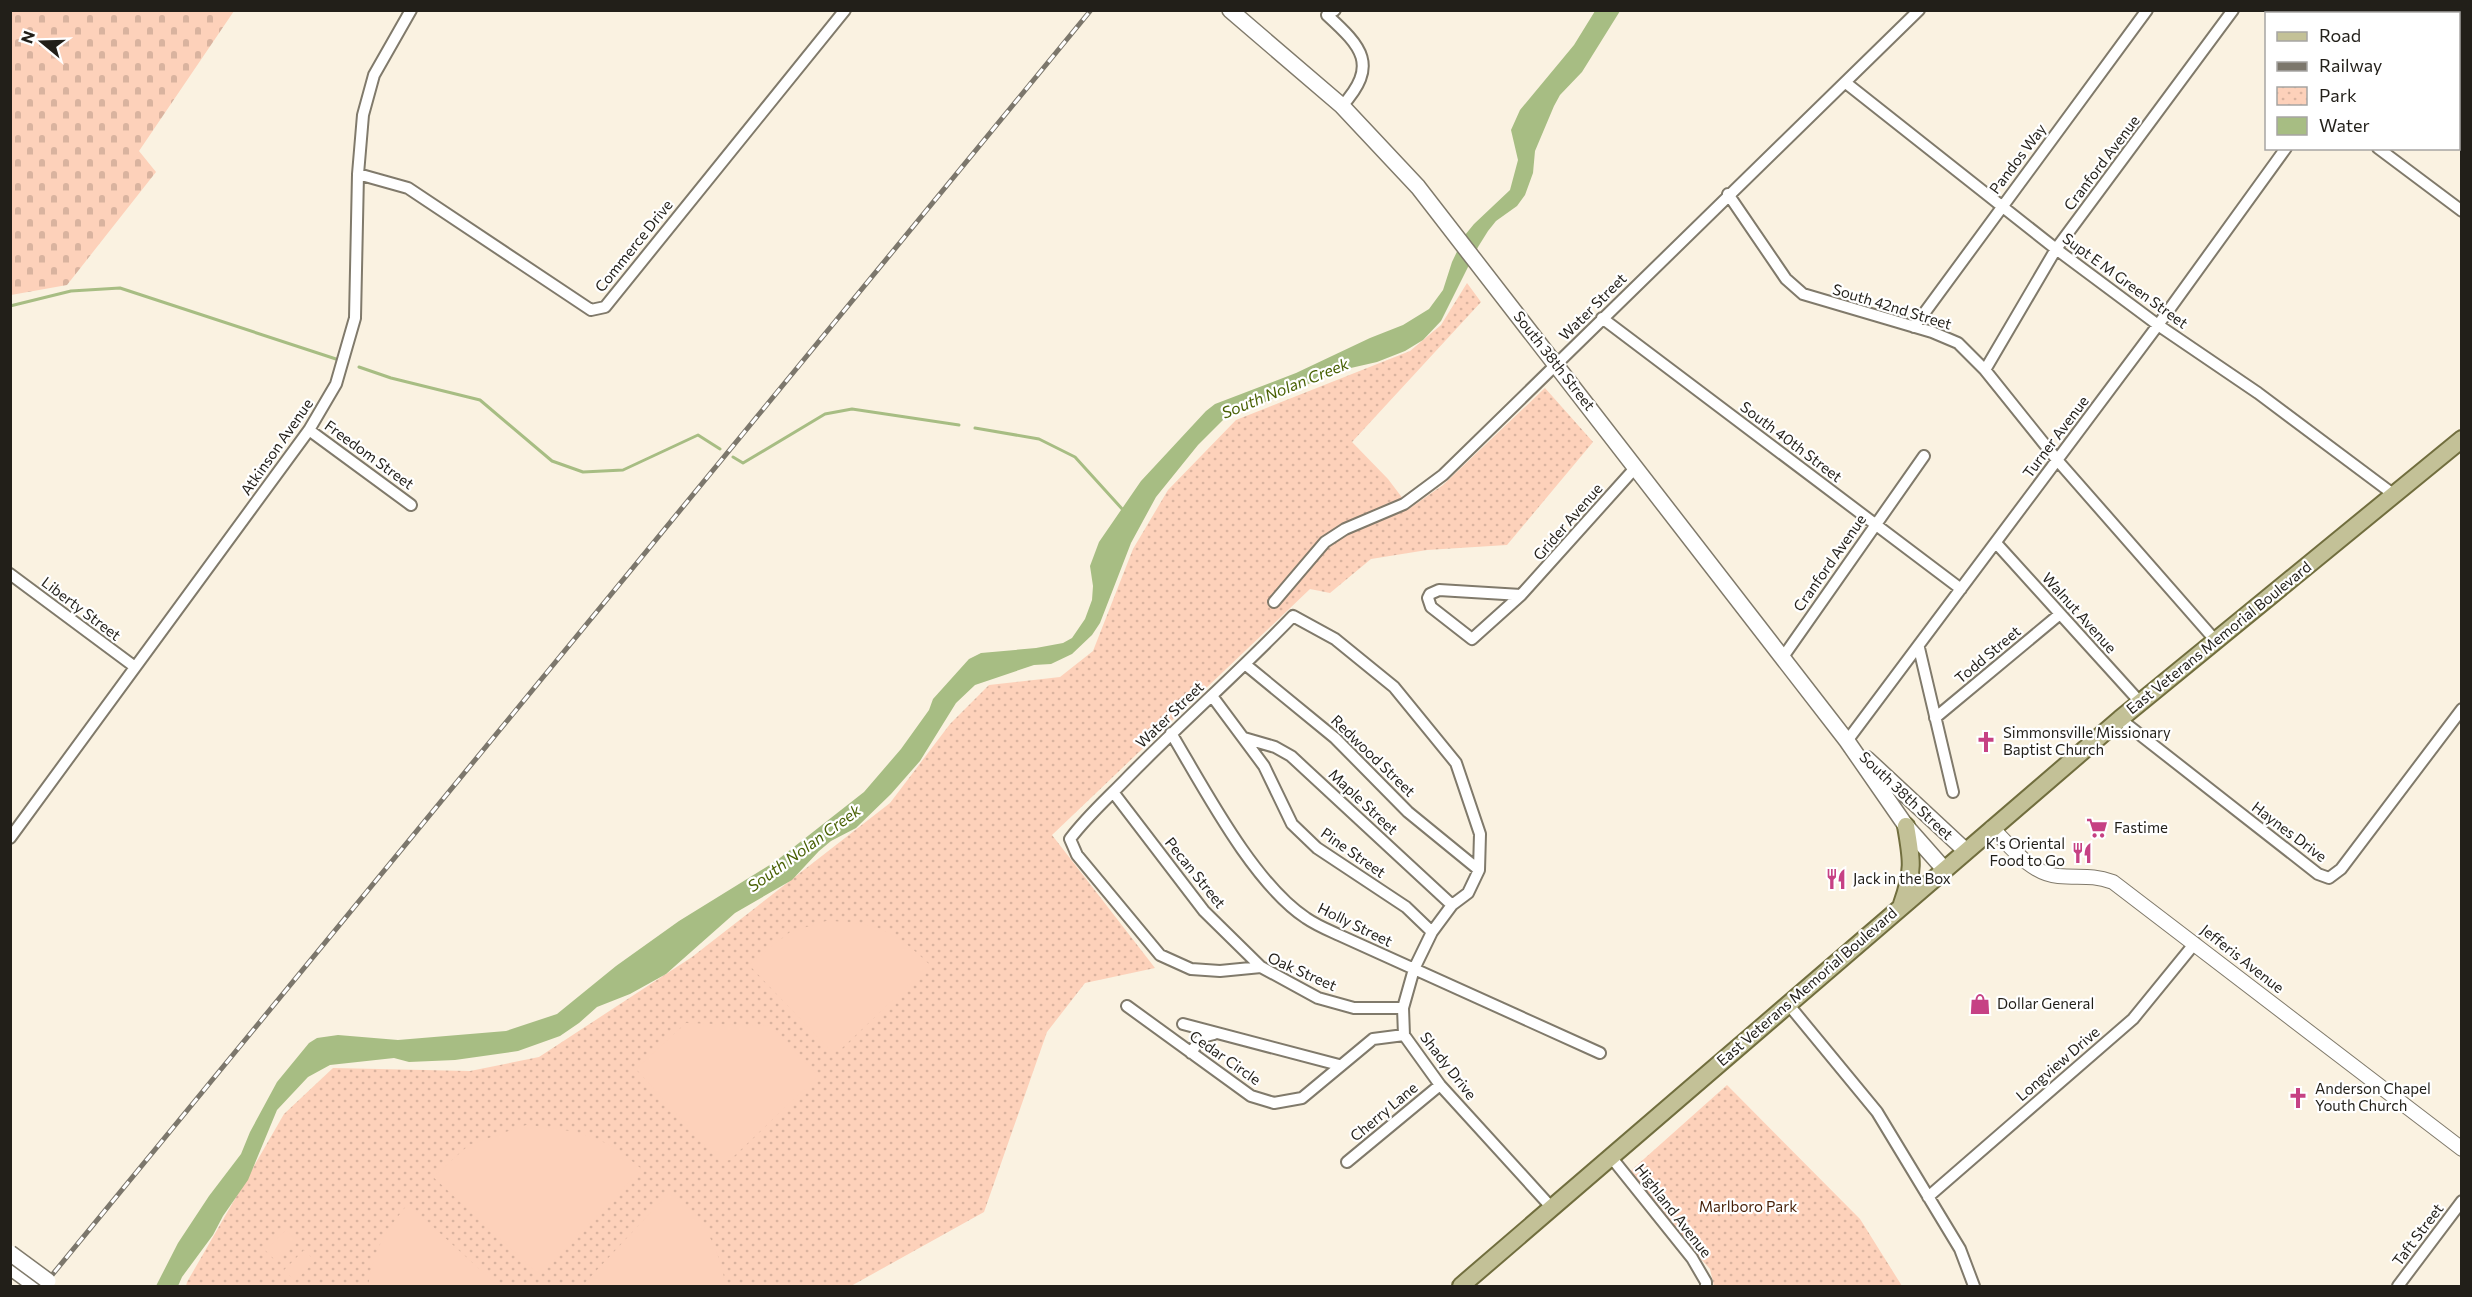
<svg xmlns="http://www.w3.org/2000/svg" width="2472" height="1297" font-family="Commissioner,sans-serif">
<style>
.cemetery{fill:url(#cemetery-stones)}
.park{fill:url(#park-dots)}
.garden{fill:#fdd1ba}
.water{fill:#a7bd83}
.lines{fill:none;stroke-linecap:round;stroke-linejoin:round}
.stream{stroke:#a7bd83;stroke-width:3}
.minor-casing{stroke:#807a6b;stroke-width:14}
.tertiary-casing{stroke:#807a6b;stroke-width:16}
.secondary-casing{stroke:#807a6b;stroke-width:18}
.primary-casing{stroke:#716e3e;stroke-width:20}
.minor{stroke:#fff;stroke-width:10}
.tertiary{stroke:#fff;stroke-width:14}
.secondary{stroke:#fff;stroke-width:15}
.primary{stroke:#c3c197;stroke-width:16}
.rail-casing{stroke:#7c776c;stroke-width:5}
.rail{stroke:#fff;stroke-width:3;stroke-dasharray:9;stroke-linecap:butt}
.secondary-bridge-casing{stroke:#807a6b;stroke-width:18;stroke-linecap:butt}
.secondary-bridge{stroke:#fff;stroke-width:15}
.labels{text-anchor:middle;stroke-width:4.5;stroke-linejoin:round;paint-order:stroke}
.street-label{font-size:15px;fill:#221f19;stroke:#fff}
.poi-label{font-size:15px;fill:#221f19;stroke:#fff;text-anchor:start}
.park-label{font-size:15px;fill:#441e06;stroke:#fff}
.water-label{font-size:16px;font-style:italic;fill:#486003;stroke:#fff}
</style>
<defs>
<pattern id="cemetery-stones" width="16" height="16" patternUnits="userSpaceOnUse" patternTransform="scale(1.5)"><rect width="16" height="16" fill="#fdd1ba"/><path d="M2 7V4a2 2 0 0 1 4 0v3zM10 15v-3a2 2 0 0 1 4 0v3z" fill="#d9b39f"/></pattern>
<pattern id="park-dots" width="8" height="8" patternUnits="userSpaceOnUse" patternTransform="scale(1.5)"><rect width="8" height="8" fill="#fdd1ba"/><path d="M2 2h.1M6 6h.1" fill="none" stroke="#d9b39f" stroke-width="1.8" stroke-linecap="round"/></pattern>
</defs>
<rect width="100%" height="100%" fill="#faf2e1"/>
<path class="cemetery" d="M11,10l223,1 -95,140 17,21 -89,113 -56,10z"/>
<path class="park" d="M1467,283l14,19 -129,140 36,37 22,29 33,-23 102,-97 48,54 -86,103 -80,5 -56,9 -41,34 -20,-4 -258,246 103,133 -70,15 -38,49 -63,180 -133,74h-665l1,-4 97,-168 49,-46 137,3 69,-14 153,-100 198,-154 60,-79 39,-39 71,-8 33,-26 40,-102 35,-59 68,-70 174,-69 31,-26z
M1727,1085l133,134 42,67h-188l-4,-17 -84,-94z"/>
<path class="garden" d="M826,921c50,1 68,9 104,44l-90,85 -9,1 -82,-86 41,-33z
M686,1023l85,3 47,50 -88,84 -10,2 -84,-93z
M526,1125c30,3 64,7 90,24 9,5 17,14 26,20l-98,102h-9l-102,-94 36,-32z
M668,1194c31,10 55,62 57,92h-143z
M408,1204l90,82h-130c6,-37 16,-53 40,-82z
M286,1230l9,10 -20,20 -10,-10z
M304,1250l11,11 -20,20 -11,-11z"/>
<path class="water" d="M1595,11h25l-38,61 -22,23 -6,11 -19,45 -2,22 -8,22 -8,11 -21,15 -8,10 -10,16 -37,74 -18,19 -18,11 -28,11 -35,8 -118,49 -26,26 -42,52 -25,46 -31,80 -8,12 -20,19 -21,10 -17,1 -59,20 -19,18 -36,58 -29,33 -35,34 -25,13 -12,10 -27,29 -57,33 -69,61 -36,20 -33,13 -18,16 -19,13 -42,15 -63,9 -46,2 -15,-4 -64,7 -22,12 -31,33 -29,70 -25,36 -10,19 -31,42 -4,9h-22l22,-43 31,-47 32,-42 9,-22 27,-50 32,-39 8,-5 21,-3 60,5 108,-9 51,-17 59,-48 63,-45 97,-60 88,-69 37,-43 28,-39 4,-11 36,-40 12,-6 55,-5 27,-5 9,-5 13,-19 7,-19 1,-14 -3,-20 9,-24 42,-61 65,-70 9,-7 81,-31 74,-35 33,-13 26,-16 14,-19 9,-28 13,-27 9,-11 36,-34 8,-30 -7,-30 9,-20 54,-65z"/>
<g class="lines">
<path class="stream" d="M10,306l61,-15 49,-3 216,71
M359,367l32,11 89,22 72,61 31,11 40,-2 75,-35 22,14
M975,428l64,11 36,18 49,54
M733,457l10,6 82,-49 27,-5 107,16"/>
<defs>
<path id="minor" d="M1335,10l-8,5c35,32 52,50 15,91
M2311,10l4,4
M2439,14l3,-4
M1846,83l210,166 102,76 100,68 135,101
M2458,119l4,2
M2378,148l84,63
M358,174l50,14 183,122 14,-3 240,-297
M1728,194l58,85 17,15 129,38 26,11 27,27 73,91 157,179
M1602,318l359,271
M1914,327l233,-317
M1985,370l71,-121 177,-239
M309,430l102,75
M1996,543l144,159
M10,574l125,93
M1439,590l82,5 -49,44 -41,-32 -3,-9 2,-4z
M1521,595l115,-128
M1274,602l51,-60 20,-13 59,-25 39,-29 476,-465
M1919,648l34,144
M1783,657l141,-201
M1246,665l89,73 73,74 71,58
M1212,696l52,70 28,58 25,24 89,59 26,25
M1935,718l125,-104
M2120,719l198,155 11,4 12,-9 121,-160
M1171,733c33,55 82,150 135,185 10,7 22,12 33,17l261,118
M1244,738l31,9 16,9 161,149
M1847,741l311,-416 128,-177
M1113,792l91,119 57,56
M10,838l299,-408 27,-46 19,-66 3,-144 5,-59 11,-40 37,-65
M1788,1004l89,108 83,137 14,37
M1127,1006l124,90 23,7 28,-5 71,-59 31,-4
M1403,1008h-49l-36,-10 -57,-31 -41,4 -29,-2 -31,-14 -83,-100 -7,-16c18,-24 39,-42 59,-63 54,-55 111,-105 164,-160l42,23 59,48 62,76 24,71 -1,36 -11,23 -16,12 -20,27 -18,37 -11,39 1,27 36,50 112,123
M1183,1024l156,41
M1191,1053c7,-11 10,-17 23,-19
M1611,1157l81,101 14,24v4
M1347,1162l93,-77
M1928,1197l205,-178 62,-76
M2398,1286l64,-85"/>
<path id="tertiary" d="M1992,828c18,18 39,46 66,48 23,2 32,-2 55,6l349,267"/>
<path id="secondary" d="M1230,10l112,96 76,81 429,554 59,85 38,43
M1867,759l99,92
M10,1267l26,19"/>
<path id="primary" d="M1902,904c12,-34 10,-44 4,-78
M1461,1286l659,-567 342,-280"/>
</defs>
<use href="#minor" class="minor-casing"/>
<use href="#tertiary" class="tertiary-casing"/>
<use href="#secondary" class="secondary-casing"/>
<use href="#primary" class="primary-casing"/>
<use href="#minor" class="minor"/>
<use href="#tertiary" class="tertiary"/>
<use href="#secondary" class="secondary"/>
<use href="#primary" class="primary"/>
<defs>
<path id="rail" d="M43,1286l1048,-1276"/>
</defs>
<use href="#rail" class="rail-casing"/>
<use href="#rail" class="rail"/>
<defs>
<path id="secondary-bridge" d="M10,1253l38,28"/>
</defs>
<use href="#secondary-bridge" class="secondary-bridge-casing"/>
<use href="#secondary-bridge" class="secondary-bridge"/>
</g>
<defs>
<symbol id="church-bare" viewBox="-9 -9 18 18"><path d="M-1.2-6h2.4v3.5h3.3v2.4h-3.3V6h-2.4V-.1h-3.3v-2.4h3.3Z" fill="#c64184" stroke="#fff" stroke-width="2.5" paint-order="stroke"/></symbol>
<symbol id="supermarket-bare" viewBox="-9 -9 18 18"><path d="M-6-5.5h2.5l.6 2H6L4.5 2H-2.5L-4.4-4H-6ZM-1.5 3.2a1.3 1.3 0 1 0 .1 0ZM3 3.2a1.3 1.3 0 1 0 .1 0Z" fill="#c64184" stroke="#fff" stroke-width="2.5" paint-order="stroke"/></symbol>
<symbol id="restaurant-bare" viewBox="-9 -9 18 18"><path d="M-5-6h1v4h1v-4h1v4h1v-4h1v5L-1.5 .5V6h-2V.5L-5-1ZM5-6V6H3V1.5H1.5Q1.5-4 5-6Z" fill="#c64184" stroke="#fff" stroke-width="2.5" paint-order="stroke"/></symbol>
<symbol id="shop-bare" viewBox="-9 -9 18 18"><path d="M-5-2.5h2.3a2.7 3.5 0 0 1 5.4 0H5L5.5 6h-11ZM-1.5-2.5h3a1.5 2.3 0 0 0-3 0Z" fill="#c64184" stroke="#fff" stroke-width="2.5" paint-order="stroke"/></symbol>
</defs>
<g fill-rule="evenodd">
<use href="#church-bare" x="1971" y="727" width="30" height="30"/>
<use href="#supermarket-bare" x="2082" y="813" width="30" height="30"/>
<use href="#restaurant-bare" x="2067" y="838" width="30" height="30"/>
<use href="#restaurant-bare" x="1821" y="864" width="30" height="30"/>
<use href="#shop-bare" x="1965" y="989" width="30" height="30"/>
<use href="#church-bare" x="2283" y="1083" width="30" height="30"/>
</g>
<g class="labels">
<g class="street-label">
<text transform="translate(2018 159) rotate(-53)" y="5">Pandos Way</text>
<text transform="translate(2102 163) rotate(-53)" y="5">Cranford Avenue</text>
<text transform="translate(634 246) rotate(-51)" y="5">Commerce Drive</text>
<text transform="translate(2125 281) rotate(36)" y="5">Supt E M Green Street</text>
<text transform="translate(1593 307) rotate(-45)" y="5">Water Street</text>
<text transform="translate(1892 307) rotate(17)" y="5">South 42nd Street</text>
<text transform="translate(1554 361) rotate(52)" y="5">South 38th Street</text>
<text transform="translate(2056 437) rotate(-53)" y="5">Turner Avenue</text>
<text transform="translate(1791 442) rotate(37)" y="5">South 40th Street</text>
<text transform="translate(277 447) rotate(-55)" y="5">Atkinson Avenue</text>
<text transform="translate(369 455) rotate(36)" y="5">Freedom Street</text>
<text transform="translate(1568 522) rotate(-49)" y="5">Grider Avenue</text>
<text transform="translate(1830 563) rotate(-55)" y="5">Cranford Avenue</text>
<text transform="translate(81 609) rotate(37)" y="5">Liberty Street</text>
<text transform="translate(2079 613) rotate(48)" y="5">Walnut Avenue</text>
<text transform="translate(2219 638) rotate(-39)" y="5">East Veterans Memorial Boulevard</text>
<text transform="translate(1988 655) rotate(-40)" y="5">Todd Street</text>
<text transform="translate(1170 715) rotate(-44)" y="5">Water Street</text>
<text transform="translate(1373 756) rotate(44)" y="5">Redwood Street</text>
<text transform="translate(1906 796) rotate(43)" y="5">South 38th Street</text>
<text transform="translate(1363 802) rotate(43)" y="5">Maple Street</text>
<text transform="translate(2289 832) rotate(37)" y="5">Haynes Drive</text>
<text transform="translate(1353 853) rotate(35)" y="5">Pine Street</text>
<text transform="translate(1195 873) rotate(51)" y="5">Pecan Street</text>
<text transform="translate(1355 925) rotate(26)" y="5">Holly Street</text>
<text transform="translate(2242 959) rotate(38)" y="5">Jefferis Avenue</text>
<text transform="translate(1302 972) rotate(24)" y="5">Oak Street</text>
<text transform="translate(1807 987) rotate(-41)" y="5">East Veterans Memorial Boulevard</text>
<text transform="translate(1225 1058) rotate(35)" y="5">Cedar Circle</text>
<text transform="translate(2058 1064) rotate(-41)" y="5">Longview Drive</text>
<text transform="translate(1448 1066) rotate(52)" y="5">Shady Drive</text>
<text transform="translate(1384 1112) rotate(-40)" y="5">Cherry Lane</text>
<text transform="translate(1673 1211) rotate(52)" y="5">Highland Avenue</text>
<text transform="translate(2418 1235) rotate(-53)" y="5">Taft Street</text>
</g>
<g class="poi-label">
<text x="2003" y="738">Simmonsville Missionary<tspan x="2003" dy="17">Baptist Church</tspan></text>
<text x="2114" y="833">Fastime</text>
<text x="2065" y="849" text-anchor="end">K's Oriental<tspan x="2065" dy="17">Food to Go</tspan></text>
<text x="1853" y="884">Jack in the Box</text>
<text x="1997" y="1009">Dollar General</text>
<text x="2315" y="1094">Anderson Chapel<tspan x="2315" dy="17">Youth Church</tspan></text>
</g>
<g class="park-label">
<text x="1748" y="1212">Marlboro Park</text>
</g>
<g class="water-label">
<text transform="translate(1285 388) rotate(-22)" y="6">South Nolan Creek</text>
<text transform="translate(804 848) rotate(-36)" y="6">South Nolan Creek</text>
</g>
</g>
<rect width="2472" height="1297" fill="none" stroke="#221f19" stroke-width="24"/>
<rect x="2265" y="12" width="195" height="138" fill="#ffffff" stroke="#a7a5a3" stroke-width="1.5"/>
<rect x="2277" y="32" width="30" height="9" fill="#c3c197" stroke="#a7a5a3" stroke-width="1.5"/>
<text x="2319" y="42" font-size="18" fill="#221f19">Road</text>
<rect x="2277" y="62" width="30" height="9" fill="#7c776c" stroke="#a7a5a3" stroke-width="1.5"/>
<text x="2319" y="72" font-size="18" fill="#221f19">Railway</text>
<rect x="2277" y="87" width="30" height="18" fill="url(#park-dots)" stroke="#a7a5a3" stroke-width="1.5"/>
<text x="2319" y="102" font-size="18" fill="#221f19">Park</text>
<rect x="2277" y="117" width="30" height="18" fill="#a7bd83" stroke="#a7a5a3" stroke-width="1.5"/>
<text x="2319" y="132" font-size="18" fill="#221f19">Water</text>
<g transform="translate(42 42) rotate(289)" stroke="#ffffff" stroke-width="4.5" paint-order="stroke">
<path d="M0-4.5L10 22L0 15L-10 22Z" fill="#221f19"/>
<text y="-9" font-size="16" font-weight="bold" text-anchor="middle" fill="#221f19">N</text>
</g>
</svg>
